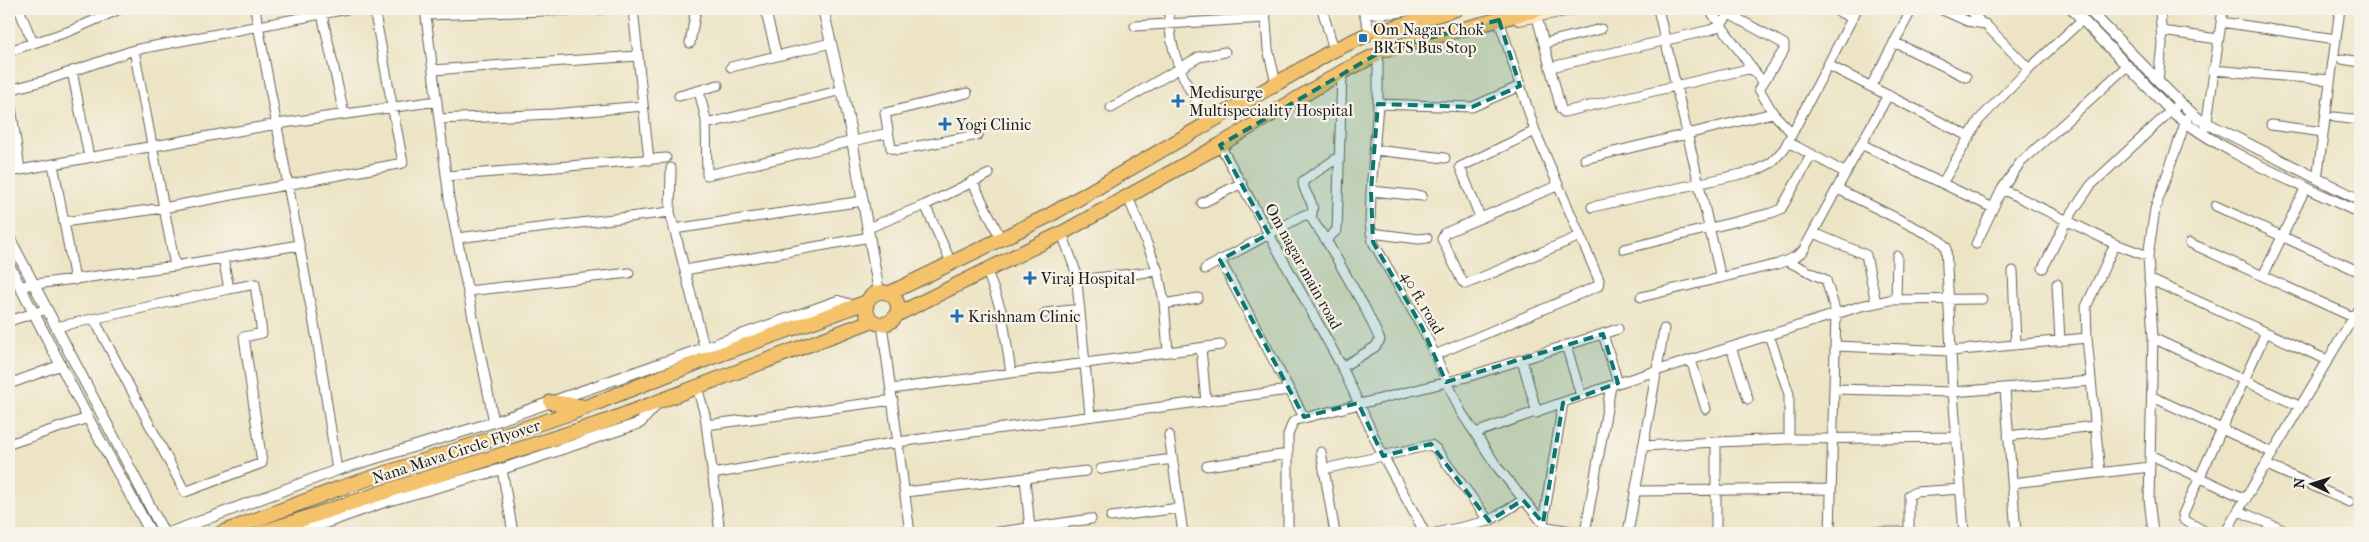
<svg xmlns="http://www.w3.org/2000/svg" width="2369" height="542" font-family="'IM FELL French Canon',serif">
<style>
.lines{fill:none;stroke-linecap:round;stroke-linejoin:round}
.minor-casing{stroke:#656257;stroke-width:11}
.tertiary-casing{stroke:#656257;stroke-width:12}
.secondary-casing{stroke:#656257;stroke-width:14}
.trunk-casing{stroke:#656257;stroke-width:16}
.minor{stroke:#fff;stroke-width:9}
.tertiary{stroke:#fff;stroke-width:10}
.secondary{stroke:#fbe7c3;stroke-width:12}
.trunk{stroke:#f4c26a;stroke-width:14}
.marked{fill:#0f766e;fill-opacity:0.2;stroke:#0f766e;stroke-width:4;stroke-dasharray:10 6;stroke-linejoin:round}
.poi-dot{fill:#1f6fb2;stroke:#f7f3e8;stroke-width:2}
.labels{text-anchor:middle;stroke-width:4.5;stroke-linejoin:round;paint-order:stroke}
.poi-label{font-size:16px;fill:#1c1c1c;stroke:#f7f3e8;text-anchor:start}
.street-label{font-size:16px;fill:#1c1c1c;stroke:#f7f3e8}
</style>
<rect width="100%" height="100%" fill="#f7f3e8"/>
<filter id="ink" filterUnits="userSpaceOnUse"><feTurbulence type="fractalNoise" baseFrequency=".02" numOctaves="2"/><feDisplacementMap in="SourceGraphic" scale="10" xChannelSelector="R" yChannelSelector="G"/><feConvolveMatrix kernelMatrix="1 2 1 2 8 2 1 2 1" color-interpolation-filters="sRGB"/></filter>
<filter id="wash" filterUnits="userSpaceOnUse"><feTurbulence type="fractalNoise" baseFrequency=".0096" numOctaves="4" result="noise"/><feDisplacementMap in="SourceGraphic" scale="20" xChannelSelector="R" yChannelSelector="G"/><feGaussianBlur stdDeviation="1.12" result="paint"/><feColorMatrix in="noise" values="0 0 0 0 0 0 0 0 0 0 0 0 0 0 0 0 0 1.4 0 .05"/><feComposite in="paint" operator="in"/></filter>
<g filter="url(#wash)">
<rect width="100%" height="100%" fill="#ece4c4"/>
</g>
<g filter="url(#ink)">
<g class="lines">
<defs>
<path id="minor" d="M19,9l14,34
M255,9l63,336 19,125
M425,9l24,189 45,224
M633,9l16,151
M765,9l12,47
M1169,9c-1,46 17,76 40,114
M1265,9l3,40 8,34
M1322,9l12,41
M1658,9l63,269
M1709,9l54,74
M1833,9l19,9
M1940,9l27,12 18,3 44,45
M1970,9l11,14
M1363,11l7,21
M322,14l22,100
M1364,14l32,-1 22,-4
M1729,14l55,30v6l-25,39 14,24
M426,15l176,-6
M1537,17l24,92 3,3 188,-44
M2221,22l115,17
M1135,26l130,-8
M2162,31l56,8
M1894,42l72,35
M690,43l6,-34
M1544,43l57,-14
M134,50l41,216
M9,51l61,-20 50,-22
M1378,55v49l-7,87 -1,33 3,18 49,85 39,85 37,56 53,65
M2342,59l18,3
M1828,65l140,71
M731,67l100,-24
M1551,67l159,-37 11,-5 11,-16
M433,70l205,-14
M2213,70l117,10
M72,71l17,86
M2158,81l4,-37 -2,-35
M1871,86l41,-77
M9,90l38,-10 87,-30 213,-41
M699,91l7,29 1,55 181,-42
M9,92l11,78
M967,93l-82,20 6,35 6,2 81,-15
M679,96l39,-11
M1378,104l94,3 48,-21
M1111,108l88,-51 26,-5
M2334,117l26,3
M439,119l114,-5 90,-8
M706,124l136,-34
M2271,125l52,7
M2206,127l17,-118
M1788,142l58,31
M1861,144l132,64
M1220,145l122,222 41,89 42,77
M1375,150l70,8
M1585,159l188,-46 19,20
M53,164l22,116
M671,168l-1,44 36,142
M9,172l268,-48 160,-23
M446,176l220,-18
M2317,179l23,-170
M972,181l29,58
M1943,182l36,-62 50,-51 53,-49
M1557,186l-112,47 -3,6 20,42 4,3 114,-48
M1838,189l100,50 8,8 7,145 11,141
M2002,189l113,55 33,12
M1371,191l51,5
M1128,197l30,74 6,31 4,50
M1202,203l40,-20
M2216,206l144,66
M1592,207l163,-36 16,-8 13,-14 73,-140
M1480,217l-20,-50 75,-36
M1311,218c6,-19 -8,-21 -8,-37l36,-24
M64,222l99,-14 240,-45 -29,-154
M868,228l57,-23
M674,229l189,-28
M1062,233l14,39 14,143
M1371,233l48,6 8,-1
M1814,233l52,22 10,48
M457,238l213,-26
M1326,240l11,-10 5,-158
M2190,243l163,74
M1976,244l26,-55 18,-26 107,-97
M1624,249l147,-36 10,-4 31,-55
M1220,260l84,157
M1787,261l39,19 10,33 -6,220
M951,262l-26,-57 64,-31
M2043,268l24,-48 24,-35 85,-79
M1205,269l99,-54h5l17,25 40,70 14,30 -5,7 -33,20
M685,270l185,-33
M987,271l15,42 9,60
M2013,271l3,74
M2263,276l43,-89
M2149,279l178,81
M1077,280l81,-9
M2057,284l3,57
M20,286l155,-20 124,-21
M468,291l161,-18
M1641,297l137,-33 17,-7 8,-6 85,-156
M1896,300l1,-44
M1164,304l34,-6
M1045,313l35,-4
M94,319l91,173 77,-29 -18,-126 18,-4 -7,-49 -26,5 -6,-31
M9,321l38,-12
M882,324l28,209
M56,327l173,-38
M1603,334l15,49
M1769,335l20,59v45
M2153,338l146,68
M1566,345l15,51
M1836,346l115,5 136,-13
M1731,347l17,52
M1201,348l5,54
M1435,355l163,-69 1,-6 -64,-149 -36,-111
M1522,360l15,53
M1691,360l15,49
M9,384l52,-19
M697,387l8,28 15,118
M891,389l330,-44
M1834,389l119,3 138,-11
M2005,389l11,144
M2153,397l120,56
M706,425l187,-25
M1475,433l143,-50 243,-77 29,-6 92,-1
M1169,435l14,98
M2008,436l87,-10
M9,444l79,-26
M1643,446l73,-4
M1321,452l14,81
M2151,455l95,44
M2267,465l82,37
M1207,466l81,-12
M502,469l11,64
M1101,469l71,-10
M1324,469l107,-24 5,4 53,72
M2100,473l-13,-135 -1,-31 29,-63
M712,474l186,-32 391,-52
M1025,478l5,51
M2012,483l138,-16
M1635,491l196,-2
M905,492l181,-21
M2239,511l51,22
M1111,517l68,-9
M1543,523l20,-120
M1547,527l36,6
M992,533l99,-14
M1288,533v-98l5,-13 3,-2 171,-43 151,-48
M1436,533l53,-12 34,-21
M1585,533l26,-147
M1628,533l36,-204
M1716,533v-91l73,-3 168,-2
M1759,533l143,-1 7,1
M1909,533v-38l7,-3 45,-3
M2153,533l-4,-34 4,-161 -5,-82 7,-47 32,-91
M2208,533l-24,-13 -1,-6 83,-182
M2225,533l135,-227"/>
<path id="tertiary" d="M823,9l24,103 32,180
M2072,9l99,102c55,45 126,71 189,102
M2088,9l91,93 20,17 161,81
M9,237l155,296
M9,265l79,153 63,115
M169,533l168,-63 157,-48 344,-121 17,5
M297,533l87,-31 118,-33 138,-46 18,-20"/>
<path id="secondary" d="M1519,19l51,-10"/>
<path id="trunk" d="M1379,32l77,-23
M1384,50l155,-41
M866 308a16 16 0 1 1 32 0a16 16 0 1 1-32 0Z
M890,293l160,-78 284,-165 32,-15
M898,314l164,-81 158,-88 122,-73 32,-16
M551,402l34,5
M221,533l119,-45 231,-75 136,-54 160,-57
M261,533l135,-45 206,-65 269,-102"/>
</defs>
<use href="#minor" class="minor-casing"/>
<use href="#tertiary" class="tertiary-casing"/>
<use href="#secondary" class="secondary-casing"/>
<use href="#trunk" class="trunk-casing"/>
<use href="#minor" class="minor"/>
<use href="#tertiary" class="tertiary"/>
<use href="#secondary" class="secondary"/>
<use href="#trunk" class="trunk"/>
</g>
</g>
<path class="marked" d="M1499,20l21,66 -48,21 -94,-3 -7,87 2,51 49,85 24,55 157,-48 15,49 -55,20 -20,120 -20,-23 -34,21 -58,-77 -48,12 -25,-53 -54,14 -84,-157 49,-26 -49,-89 164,-95z"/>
<g class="poi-dot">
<rect x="1358" y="33" width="10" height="10" rx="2.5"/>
<path d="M1175.5 93.5h5v5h5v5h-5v5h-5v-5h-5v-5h5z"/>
<path d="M942.5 116.5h5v5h5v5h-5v5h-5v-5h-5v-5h5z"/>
<path d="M1027.5 270.5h5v5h5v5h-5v5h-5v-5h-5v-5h5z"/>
<path d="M954.5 308.5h5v5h5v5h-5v5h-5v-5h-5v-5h5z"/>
</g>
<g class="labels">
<g class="poi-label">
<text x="1373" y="35">Om Nagar Chok<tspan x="1373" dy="18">BRTS Bus Stop</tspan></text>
<text x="1189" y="98">Medisurge<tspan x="1189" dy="18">Multispeciality Hospital</tspan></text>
<text x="956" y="130">Yogi Clinic</text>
<text x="1041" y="284">Viraj Hospital</text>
<text x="968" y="322">Krishnam Clinic</text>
</g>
<g class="street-label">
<text transform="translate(1304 266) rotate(61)" y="6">Om nagar main road</text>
<text transform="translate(1423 302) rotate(60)" y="6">40 ft. road</text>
<text transform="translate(456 451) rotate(-18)" y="6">Nana Mava Circle Flyover</text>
</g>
</g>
<rect width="2369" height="542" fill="none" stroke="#f7f3e8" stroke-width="30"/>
<g transform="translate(2312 484) rotate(274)" stroke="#f7f3e8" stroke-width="4" paint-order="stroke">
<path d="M0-4L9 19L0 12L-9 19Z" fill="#1c1c1c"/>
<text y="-8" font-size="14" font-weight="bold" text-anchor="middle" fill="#1c1c1c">N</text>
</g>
</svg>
